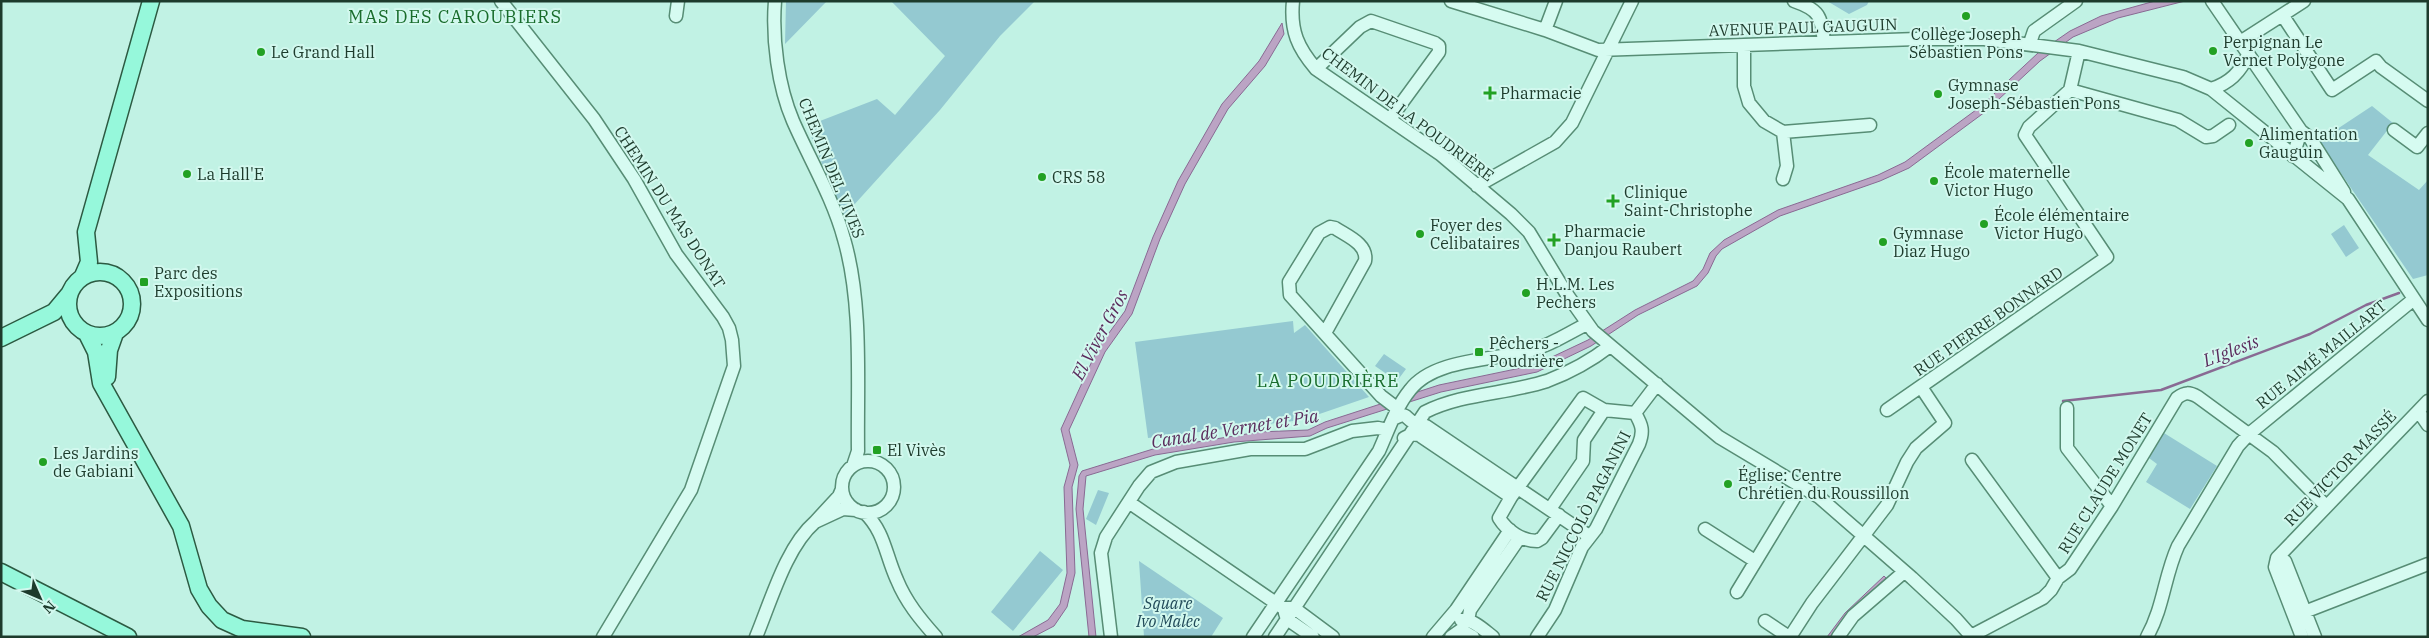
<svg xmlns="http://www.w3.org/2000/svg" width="2429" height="638" font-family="'IBM Plex Serif',serif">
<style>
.green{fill:#94c9d1}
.water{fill:#bba4c4;stroke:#896a93}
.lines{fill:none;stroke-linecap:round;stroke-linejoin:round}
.stream{stroke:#896a93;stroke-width:2.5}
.minor-casing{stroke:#578d75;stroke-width:15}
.major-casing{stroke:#2c5a42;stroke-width:19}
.minor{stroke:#d6fbf1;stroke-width:12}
.major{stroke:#96f8db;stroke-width:16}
.poi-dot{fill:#22a123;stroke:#d2f8ee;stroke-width:2}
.labels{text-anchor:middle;stroke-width:4;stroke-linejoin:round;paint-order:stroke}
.street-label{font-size:16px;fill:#1d3b2c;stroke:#d2f8ee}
.poi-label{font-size:16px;fill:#1d3b2c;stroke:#d2f8ee;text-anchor:start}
.park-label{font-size:16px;font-style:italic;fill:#214a59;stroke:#d2f8ee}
.neighbourhood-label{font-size:18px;letter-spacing:1px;fill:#186c2b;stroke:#d2f8ee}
.water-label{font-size:18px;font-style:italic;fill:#5a2b5c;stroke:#d2f8ee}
</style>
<rect width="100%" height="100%" fill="#c1f2e4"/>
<path class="green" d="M786,1h41l-42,43z
M891,1h144l-35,35 -60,74 -97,107 -36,-91 70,-27 18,16 50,-59z
M1827,1h42l-2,4 -18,9z
M2372,106l21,17 -25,32 51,35 9,-10v95l-15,4 -94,-138z
M2344,225l15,23 -13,9 -15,-23z
M1293,321l1,12 11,-8 64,72 -67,23 -154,18 -13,-96z
M1384,354l22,15 -9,12 -22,-15z
M2164,433l53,33 -27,43 -44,-27 11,-18 -8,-6z
M1098,490l11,3 -13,32 -10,-6z
M1040,551l23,19 -50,61 -22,-19z
M1139,561l84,57 -12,19h-67z"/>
<path class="water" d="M2155,1h30l-67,17 -45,19 -33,24 -55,51 -76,56 -29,13 -100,35 -58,33 -6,7 -8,17 -11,13 -59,29 -47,31 -54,26 -96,20 -114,36 -17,8 -76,6 -79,13 -69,21 -3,33 13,128h-7l-13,-128 3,-33 3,-5 71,-22 106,-17 49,-2 17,-8 114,-37 96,-20 53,-25 47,-30 58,-29 10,-12 7,-16 14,-13 54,-30 100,-35 27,-13 75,-55 58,-54 32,-22 31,-15z
M1282,23l2,11 -19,32 -37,43 -43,75 -25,55 -28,75 -27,38 -36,78 9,35 -6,22 3,86 -8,34 -13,19 -21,11h-15l30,-17 12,-16 7,-31 -3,-86 6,-22 -9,-36 37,-81 27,-37 28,-74 25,-56 44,-77 37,-43z
M1884,576l2,2 -39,37 -17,22h-3l18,-24z"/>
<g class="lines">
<path class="stream" d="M2063,401l98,-11 149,-56 56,-29 33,-12"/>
<defs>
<path id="minor" d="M501,1l93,118 40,60 42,75 47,63 6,11 3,12 2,26 -43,124 -88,147
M775,1c-3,38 3,85 18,120 17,39 40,77 51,118 19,65 13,145 14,212l-5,15
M1293,1c-3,30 5,47 23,68l124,85 71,60 18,18 37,61 27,38 126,106 100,60 93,81 44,41 16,18
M1451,1l94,29 53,20 319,-11h67l95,12 104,26 28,12 137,110 80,121
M1794,1c26,9 27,15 30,41
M2212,1l89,130 9,7 34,54
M676,16l2,-15
M2283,16l49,74 44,-29 5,6 47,34
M1547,25l9,-24
M2240,42l64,-41
M2030,43l4,-12 42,-30
M1744,45v41l5,17 15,18 19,11 87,-7
M1316,69l44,-42 11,-6 64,22 4,3v6l-49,67
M2211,89c19,-6 30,-17 37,-35
M2070,90l108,30 28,17 7,-1 16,-11
M2394,130l23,17 11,-14
M2293,156l8,-25
M1783,179l4,-13 -4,-34
M1477,186l78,-44 17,-19 60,-122
M1325,333l40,-72c3,-17 -18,-25 -30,-33l-5,-1 -11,6 -30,49 1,13 91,101 17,13
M2067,408v40l45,58
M1887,410l220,-153 -82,-122 4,-8 41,-37 9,-39
M2419,412l9,13
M1635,413l22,-29
M1393,419c15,-7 10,-3 21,4 4,1 8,1 12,3l163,110
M1404,438l8,-4 7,1 92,62
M1972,460l86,118
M842 487a26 26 0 1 1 52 0a26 26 0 1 1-52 0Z
M842,489l-3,7 -24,26 28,-13 13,1
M1130,503l153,105h11l39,29
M1550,509l33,-48 1,-21 20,-30
M864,512c21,20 21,42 33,68 9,22 23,39 39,57
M1559,515l-17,23 -5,3c-15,0 -30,-10 -38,-23l12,-21 72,-99 21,12 31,3
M1705,529l50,32
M2277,558l8,3 30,76
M1737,592l65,-107
M1285,613l2,6 26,18
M2294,616l134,-52
M1461,620c11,-2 24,11 32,17
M1468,621l2,-11 50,-73
M1765,621l24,16
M1971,636l72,-38 8,-8 7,-12 12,-9 42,-63 65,-108c8,-6 12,-6 21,-1l75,55 53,54
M756,637c15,-36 30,-90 59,-115
M1111,637l-10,-84 5,-16 33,-51 12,-14 25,-10 74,-13h55l47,-18 26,-3 10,2
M1253,637l126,-186c9,-20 17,-44 31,-61 25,-33 88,-29 125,-41 18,-5 35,-17 52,-25
M1275,637l150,-225c38,-19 82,-18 122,-31 21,-8 45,-21 63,-35
M1433,637l23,-27 54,-80
M1451,637l10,-7 12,7
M1537,637l18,-27 27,-63 14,-18 43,-85c5,-13 3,-19 -4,-31
M1790,637l22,-34 75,-98 20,-43 9,-14 29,-25 -24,-36
M1838,637l15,-21 51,-44
M2147,637c17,-31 17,-60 31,-91l60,-100 11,-12 165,-135
M2302,637l-27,-70 2,-9 151,-157"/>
<path id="major" d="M68 304a32 32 0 1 1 64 0a32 32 0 1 1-64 0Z
M83,276l6,-14 -3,-30 65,-231
M87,334l9,18 5,31 80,143 18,63 10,17 13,14 20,9 60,8
M1,338l53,-26 15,-18
M107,377l2,-27 6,-17
M1,572l127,65"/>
</defs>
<use href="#minor" class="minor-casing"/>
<use href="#major" class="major-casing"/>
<use href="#minor" class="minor"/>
<use href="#major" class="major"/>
</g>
<g class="poi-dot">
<circle cx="1966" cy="16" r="5"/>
<circle cx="2213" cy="51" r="5"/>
<circle cx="261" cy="52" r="5"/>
<path d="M1487.5 85.5h5v5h5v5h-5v5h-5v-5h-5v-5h5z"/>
<circle cx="1938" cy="94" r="5"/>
<circle cx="2249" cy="143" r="5"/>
<circle cx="187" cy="174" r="5"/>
<circle cx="1042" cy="177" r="5"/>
<circle cx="1934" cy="181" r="5"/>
<path d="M1610.5 193.5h5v5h5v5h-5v5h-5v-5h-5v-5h5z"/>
<circle cx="1984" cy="224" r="5"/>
<circle cx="1420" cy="234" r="5"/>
<path d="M1551.5 232.5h5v5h5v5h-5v5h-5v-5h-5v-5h5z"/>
<circle cx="1883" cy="242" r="5"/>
<rect x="139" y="277" width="10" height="10" rx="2.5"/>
<circle cx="1526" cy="293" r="5"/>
<rect x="1474" y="347" width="10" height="10" rx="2.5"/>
<rect x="872" y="445" width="10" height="10" rx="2.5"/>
<circle cx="43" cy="462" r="5"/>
<circle cx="1728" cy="484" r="5"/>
</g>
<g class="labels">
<g class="street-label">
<text transform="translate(1803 27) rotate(-2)" y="6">AVENUE PAUL GAUGUIN</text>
<text transform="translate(1408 114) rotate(37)" y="6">CHEMIN DE LA POUDRIÈRE</text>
<text transform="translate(832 168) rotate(68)" y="6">CHEMIN DEL VIVES</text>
<text transform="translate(670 207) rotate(57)" y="6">CHEMIN DU MAS DONAT</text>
<text transform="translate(1988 321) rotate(-35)" y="6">RUE PIERRE BONNARD</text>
<text transform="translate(2321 354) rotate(-39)" y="6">RUE AIMÉ MAILLART</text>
<text transform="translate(2340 468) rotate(-46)" y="6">RUE VICTOR MASSÉ</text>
<text transform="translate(2105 483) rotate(-58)" y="6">RUE CLAUDE MONET</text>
<text transform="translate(1583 516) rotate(-63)" y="6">RUE NICCOLÒ PAGANINI</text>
</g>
<g class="poi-label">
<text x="1966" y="40" text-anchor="middle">Collège Joseph<tspan x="1966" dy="18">Sébastien Pons</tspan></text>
<text x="2223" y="48">Perpignan Le<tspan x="2223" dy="18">Vernet Polygone</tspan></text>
<text x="271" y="58">Le Grand Hall</text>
<text x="1948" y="91">Gymnase<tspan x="1948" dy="18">Joseph-Sébastien Pons</tspan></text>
<text x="1500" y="99">Pharmacie</text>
<text x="2259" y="140">Alimentation<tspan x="2259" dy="18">Gauguin</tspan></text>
<text x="1944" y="178">École maternelle<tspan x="1944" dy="18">Victor Hugo</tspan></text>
<text x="197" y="180">La Hall'E</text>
<text x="1052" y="183">CRS 58</text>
<text x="1624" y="198">Clinique<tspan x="1624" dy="18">Saint-Christophe</tspan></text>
<text x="1994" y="221">École élémentaire<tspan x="1994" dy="18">Victor Hugo</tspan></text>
<text x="1430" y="231">Foyer des<tspan x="1430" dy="18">Celibataires</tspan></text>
<text x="1564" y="237">Pharmacie<tspan x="1564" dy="18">Danjou Raubert</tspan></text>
<text x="1893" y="239">Gymnase<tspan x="1893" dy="18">Diaz Hugo</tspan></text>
<text x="154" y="279">Parc des<tspan x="154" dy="18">Expositions</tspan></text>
<text x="1536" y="290">H.L.M. Les<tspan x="1536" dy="18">Pechers</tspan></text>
<text x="1489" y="349">Pêchers -<tspan x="1489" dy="18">Poudrière</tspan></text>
<text x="887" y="456">El Vivès</text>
<text x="53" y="459">Les Jardins<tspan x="53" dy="18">de Gabiani</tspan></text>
<text x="1738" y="481">Église: Centre<tspan x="1738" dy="18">Chrétien du Roussillon</tspan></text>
</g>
<g class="park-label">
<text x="1168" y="609">Square<tspan x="1168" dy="18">Ivo Malec</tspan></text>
</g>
<g class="neighbourhood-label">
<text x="455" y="23">MAS DES CAROUBIERS</text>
<text x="1328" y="387">LA POUDRIÈRE</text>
</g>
<g class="water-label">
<text transform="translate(1100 335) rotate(-62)" y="6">El Viver Gros</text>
<text transform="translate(2231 351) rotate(-21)" y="6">L'Iglesis</text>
<text transform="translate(1235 429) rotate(-9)" y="6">Canal de Vernet et Pia</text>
</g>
</g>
<rect width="2429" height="638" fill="none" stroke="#1d3b2c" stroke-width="5"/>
<g transform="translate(40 598) rotate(135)" stroke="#d2f8ee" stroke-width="4" paint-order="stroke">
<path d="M0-4L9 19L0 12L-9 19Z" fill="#1d3b2c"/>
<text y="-8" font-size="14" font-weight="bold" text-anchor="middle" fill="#1d3b2c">N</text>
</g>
</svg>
